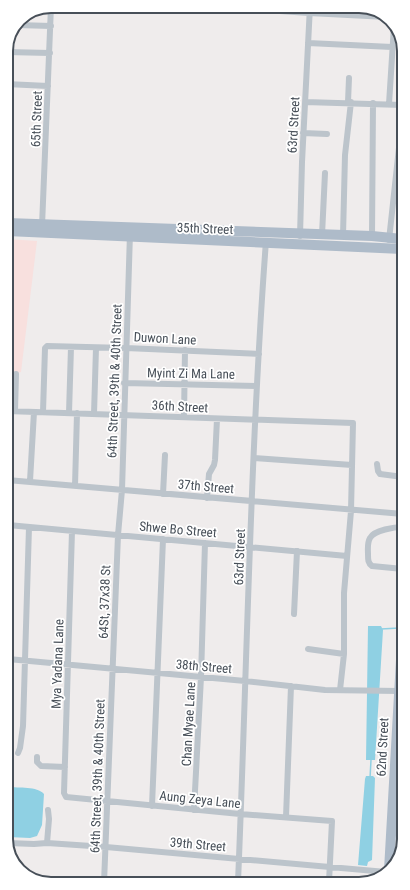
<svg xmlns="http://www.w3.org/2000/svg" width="410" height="890" font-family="'Roboto Condensed',sans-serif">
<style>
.medical{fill:#f8e0de}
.water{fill:#8fd0e3}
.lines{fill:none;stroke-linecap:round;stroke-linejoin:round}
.stream{stroke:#8fd0e3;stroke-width:1.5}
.minor{stroke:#bcc4cb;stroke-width:6}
.primary{stroke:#aebbc9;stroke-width:10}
.labels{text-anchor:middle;stroke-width:3.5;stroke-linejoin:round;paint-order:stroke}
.street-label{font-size:13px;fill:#474f58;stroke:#fff}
.rim{fill:none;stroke:#474f58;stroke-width:2}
</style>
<rect width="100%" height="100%" fill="#efecec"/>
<path class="medical" d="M7,239l30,2 -16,131 -8,2 -6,-1z"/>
<path class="water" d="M7,373l6,1 -1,32 -5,-1z
M368,626h13l2,4 -8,130h-9z
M366,776h7l2,2 -3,82 -4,2 -1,4 -9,-1 7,-86z
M8,787c11,1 29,-1 36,7l-2,31 -5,11 -7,2 -22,-1z"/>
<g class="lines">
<path class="stream" d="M381,629l18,-1
M370,778l1,-18"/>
<path class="minor" d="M209,6l100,7 78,4
M17,25l34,1
M308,43l84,4
M6,52l44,1
M6,84l42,2
M305,102l97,3
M348,102l1,-24
M389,104l5,-78
M303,133l24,1
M42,226l9,-220
M322,235l3,-62
M300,236l2,-74 8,-156
M343,236l2,-81 6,-53
M372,236l1,-133
M389,240l13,-120
M124,383l133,3
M7,411l346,12 -2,88 -7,82v61l-4,36
M15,411l1,-37
M43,412l2,-64 2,-2 79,2 133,6
M69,413l2,-66
M94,414l2,-66
M184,417l1,-67
M254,458l98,7
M377,464l1,7 2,3 23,3
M7,480l396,34
M30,481l4,-69
M75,486l2,-73
M163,494l2,-39
M207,498l2,-24 5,-9 1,-5 2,-41
M8,525l339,31
M403,527c-8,0 -29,3 -33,11 -3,5 -2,12 -2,16 0,6 0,9 4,12l31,3
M72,531l-8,262 2,4 174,17 92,7 -3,61
M294,614l3,-63
M308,649l36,5
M8,659l237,22 80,9 74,1
M403,721h1
M18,753l2,-5 3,-22 6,-199
M37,757v5l4,4 24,1
M152,806l11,-267
M194,810l7,-133 4,-134
M286,817l5,-131
M8,843l26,1 13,-1 59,4 280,25
M47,843l2,-24 -1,-9
M238,882c9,-213 12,-428 28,-641
M104,883l14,-348 4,-45 8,-257"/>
<path class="primary" d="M7,223l365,13 30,3
M7,231l395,18
M389,870l14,-245"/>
</g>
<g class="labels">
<g class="street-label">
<text transform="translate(36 119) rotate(-88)" y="5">65th Street</text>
<text transform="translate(293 125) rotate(-87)" y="5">63rd Street</text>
<text transform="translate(205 228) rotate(2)" y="5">35th Street</text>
<text transform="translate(165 338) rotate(3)" y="5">Duwon Lane</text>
<text transform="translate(191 373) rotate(1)" y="5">Myint Zi Ma Lane</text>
<text transform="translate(114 381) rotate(-88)" y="5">64th Street, 39th &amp; 40th Street</text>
<text transform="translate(180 406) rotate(3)" y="5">36th Street</text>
<text transform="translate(206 486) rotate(5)" y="5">37th Street</text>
<text transform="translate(178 529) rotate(5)" y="5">Shwe Bo Street</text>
<text transform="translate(239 557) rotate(-88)" y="5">63rd Street</text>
<text transform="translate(104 602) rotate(-88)" y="5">64St, 37x38 St</text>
<text transform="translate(57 664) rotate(-88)" y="5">Mya Yadana Lane</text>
<text transform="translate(204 666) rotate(5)" y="5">38th Street</text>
<text transform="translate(188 724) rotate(-87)" y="5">Chan Myae Lane</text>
<text transform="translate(382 747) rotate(-87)" y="5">62nd Street</text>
<text transform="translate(97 776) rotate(-88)" y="5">64th Street, 39th &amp; 40th Street</text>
<text transform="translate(200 799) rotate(6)" y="5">Aung Zeya Lane</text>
<text transform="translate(198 844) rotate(5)" y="5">39th Street</text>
</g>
</g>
<path d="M0 0H410V890H0ZM51 13H359A38 38 0 0 1 397 51V839A38 38 0 0 1 359 877H51A38 38 0 0 1 13 839V51A38 38 0 0 1 51 13Z" fill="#fff" fill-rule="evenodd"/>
<path class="rim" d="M51 13H359A38 38 0 0 1 397 51V839A38 38 0 0 1 359 877H51A38 38 0 0 1 13 839V51A38 38 0 0 1 51 13Z"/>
</svg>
